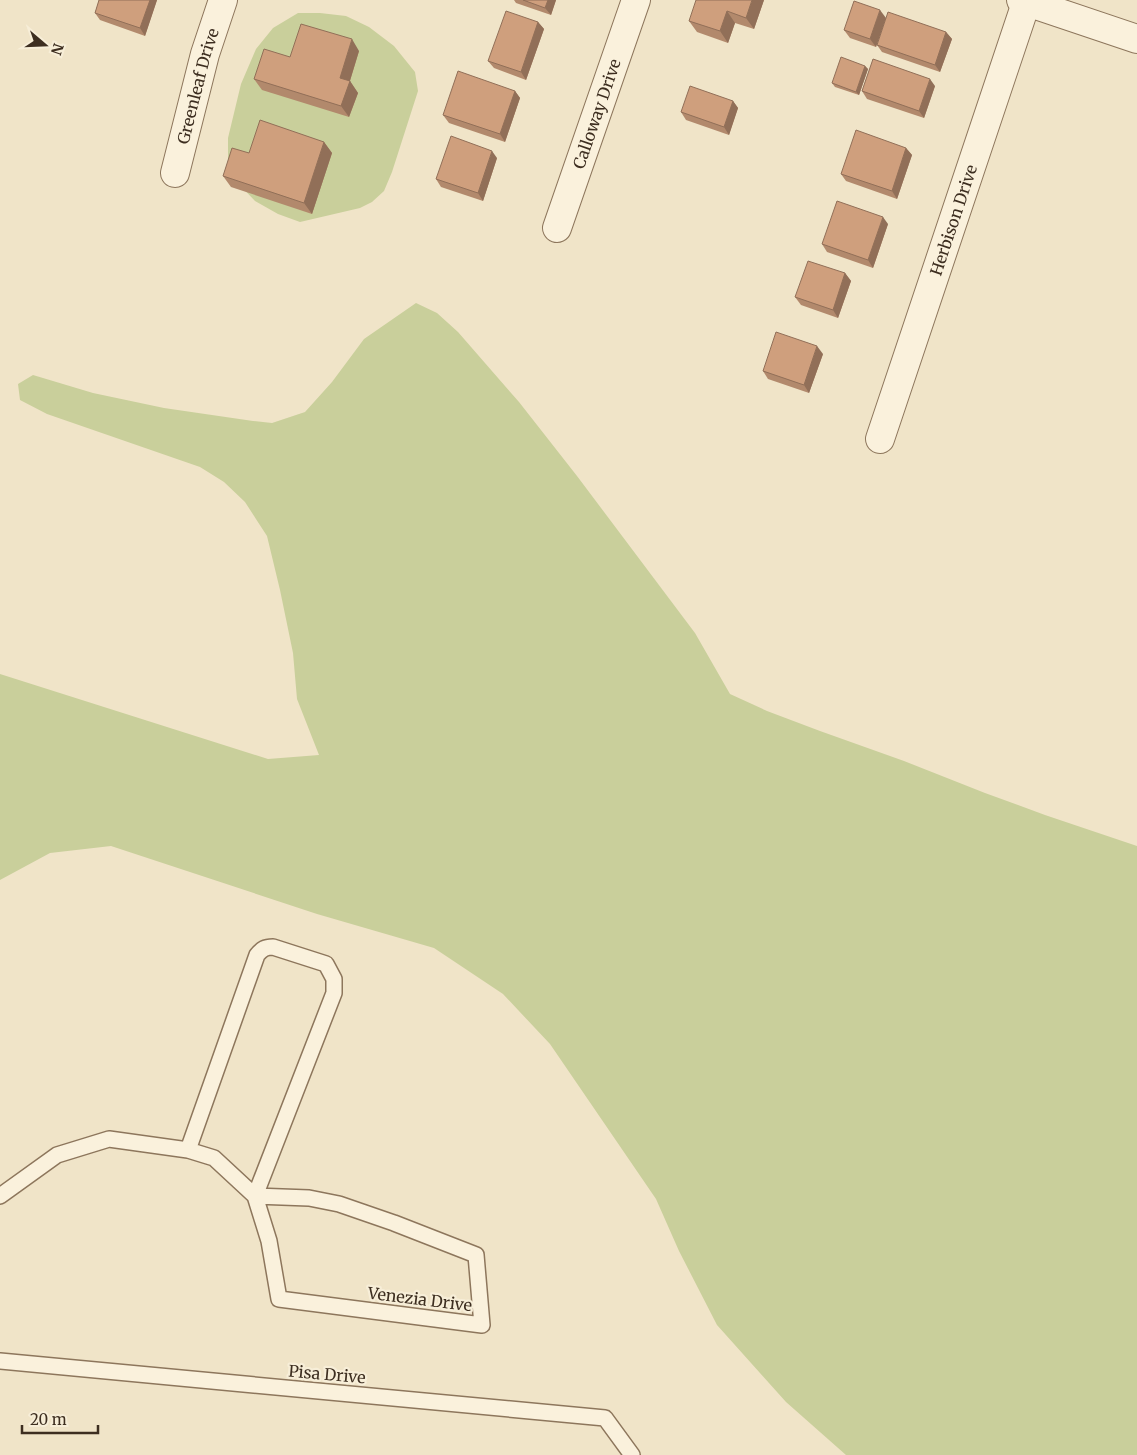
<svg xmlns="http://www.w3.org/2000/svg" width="1137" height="1455" font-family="Merriweather,serif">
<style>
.green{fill:#c9cf9b}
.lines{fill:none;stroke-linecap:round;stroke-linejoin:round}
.lane-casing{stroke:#8d765c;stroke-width:18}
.street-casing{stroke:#8d765c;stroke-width:30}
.lane{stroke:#faf1dc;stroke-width:15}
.street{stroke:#faf1dc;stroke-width:28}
.wall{fill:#b2896c}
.shaded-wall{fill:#916f58}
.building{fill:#cf9f7d;stroke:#916f58}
.labels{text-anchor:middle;stroke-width:4.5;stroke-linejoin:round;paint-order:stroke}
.street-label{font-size:16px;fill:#3d2e20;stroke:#f7eed8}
</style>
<rect width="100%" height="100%" fill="#f0e4c8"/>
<path class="green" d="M298,13h22l26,3 23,11 25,19 21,26 3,19 -26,81 -8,19 -12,11 -12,6 -60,14 -22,-8 -23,-13 -20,-21 -7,-22v-20l13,-54 15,-35 17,-21z
M416,303l21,10 21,19 61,70 58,74 118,157 35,61 37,17 53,20 84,30 81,32 60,22 92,31v609h-291l-60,-53 -69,-77 -38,-74 -23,-52 -106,-155 -47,-50 -69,-46 -117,-34 -206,-68 -61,7 -50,27v-206l268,85 51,-4 -22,-56 -4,-46 -13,-63 -13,-54 -22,-34 -21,-20 -24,-15 -153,-53 -27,-14 -2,-16 15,-9 60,18 71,15 89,13 19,2 33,-11 27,-30 32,-43z"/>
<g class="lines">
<defs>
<path id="lane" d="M188,1150l69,-195c5,-6 8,-8 16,-8l53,17 8,15v14l-79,203
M0,1196l57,-41 52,-16 79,11 26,8 41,38 14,45 10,58 203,26 -6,-70 -82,-32 -55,-19 -30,-6 -54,-2
M0,1361l605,57 27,37"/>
<g id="street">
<path d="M1021,0l116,39"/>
<path id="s1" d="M175,173l30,-119 18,-54"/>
<path id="s2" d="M557,228l79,-228"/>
<path id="s3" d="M880,439l147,-439"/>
</g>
</defs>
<use href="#lane" class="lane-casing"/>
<use href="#street" class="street-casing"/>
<use href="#lane" class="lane"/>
<use href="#street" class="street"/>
</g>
<path class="wall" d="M99,0h58l-12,36 -45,-16 -5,-7z
M514,0h42l-5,15 -35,-12z
M764,0l-10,29 -19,-6 -7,20 -31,-11 -8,-11z
M886,18l-10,29 -26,-9 -6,-8z
M538,22l6,7 -18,51 -32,-12 -6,-7z
M946,32l6,7 -12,33 -58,-20 -5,-7z
M359,51l-9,30 8,12 -9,24 -87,-27 -8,-11 36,-22z
M865,66l3,3 -9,26 -24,-8 -3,-4z
M935,86l-11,32 -57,-19 -5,-8z
M515,91l5,7 -15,44 -56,-19 -6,-8z
M733,101l5,7 -9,27 -43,-15 -5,-8z
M324,142l8,11 -20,61 -81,-27 -8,-11 26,-23z
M906,148l6,7 -15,44 -51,-18 -5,-7z
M497,158l-14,43 -42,-14 -5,-8z
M888,224l-15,44 -46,-16 -5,-8z
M845,273l6,8 -13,37 -37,-13 -6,-8z
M823,354l-14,39 -41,-14 -5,-8z"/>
<path class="shaded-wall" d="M150,0h7l-12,36 -5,-8z
M548,0h8l-5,15 -6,-7z
M752,0h12l-10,29 -8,-11z
M880,10l6,8 -10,29 -6,-8z
M727,11l8,12 -7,20 -8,-12z
M538,22l6,7 -18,51 -5,-8z
M946,32l6,7 -12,33 -5,-7z
M352,39l7,12 -11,36 2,-6 8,12 -9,24 -8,-11 -1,-28z
M865,66l3,3 -9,26 -3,-3z
M930,79l5,7 -11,32 -5,-7z
M515,91l5,7 -15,44 -5,-8z
M733,101l5,7 -9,27 -5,-8z
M324,142l8,11 -20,61 -8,-11z
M906,148l6,7 -15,44 -5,-8z
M492,151l5,7 -14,43 -5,-8z
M883,217l5,7 -15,44 -5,-8z
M845,273l6,8 -13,37 -5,-8z
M817,346l6,8 -14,39 -5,-8z"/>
<path class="building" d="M99,0h51l-10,28 -45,-15z
M523,0h25l-3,8z
M696,0h56l-6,18 -19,-7 -7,20 -31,-10z
M854,1l26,9 -10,29 -26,-9z
M506,11l32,11 -17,50 -33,-11z
M888,12l58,20 -11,33 -58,-20z
M301,24l51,15 -12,39 10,3 -9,25 -87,-27 10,-30 26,8z
M841,57l24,9 -9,26 -24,-9z
M873,59l57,20 -11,32 -57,-20z
M458,71l57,20 -15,43 -57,-19z
M690,86l43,15 -9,26 -43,-15z
M260,120l64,22 -20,61 -81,-27 9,-28 17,5z
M856,130l50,18 -14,43 -51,-17z
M451,136l41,15 -14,42 -42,-14z
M837,201l46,16 -15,43 -46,-16z
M808,261l37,12 -12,37 -38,-13z
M776,332l41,14 -13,39 -41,-14z"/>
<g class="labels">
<g class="street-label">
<text dy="6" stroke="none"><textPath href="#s1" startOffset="90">Greenleaf Drive</textPath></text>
<text dy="6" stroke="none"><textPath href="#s2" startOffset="121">Calloway Drive</textPath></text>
<text dy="6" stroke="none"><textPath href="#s3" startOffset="231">Herbison Drive</textPath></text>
<text transform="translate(420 1299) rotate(7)" y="6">Venezia Drive</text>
<text transform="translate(327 1374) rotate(5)" y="6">Pisa Drive</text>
</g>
</g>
<g transform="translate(45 45) rotate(109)" stroke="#f7eed8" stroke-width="4" paint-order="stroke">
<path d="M0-4L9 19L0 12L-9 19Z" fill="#3d2e20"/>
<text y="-8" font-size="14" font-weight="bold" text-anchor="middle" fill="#3d2e20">N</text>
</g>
<path d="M22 1425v8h76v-8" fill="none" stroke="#3d2e20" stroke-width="2.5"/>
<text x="30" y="1425" font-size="15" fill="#3d2e20" stroke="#f7eed8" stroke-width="4" paint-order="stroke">20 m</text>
</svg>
